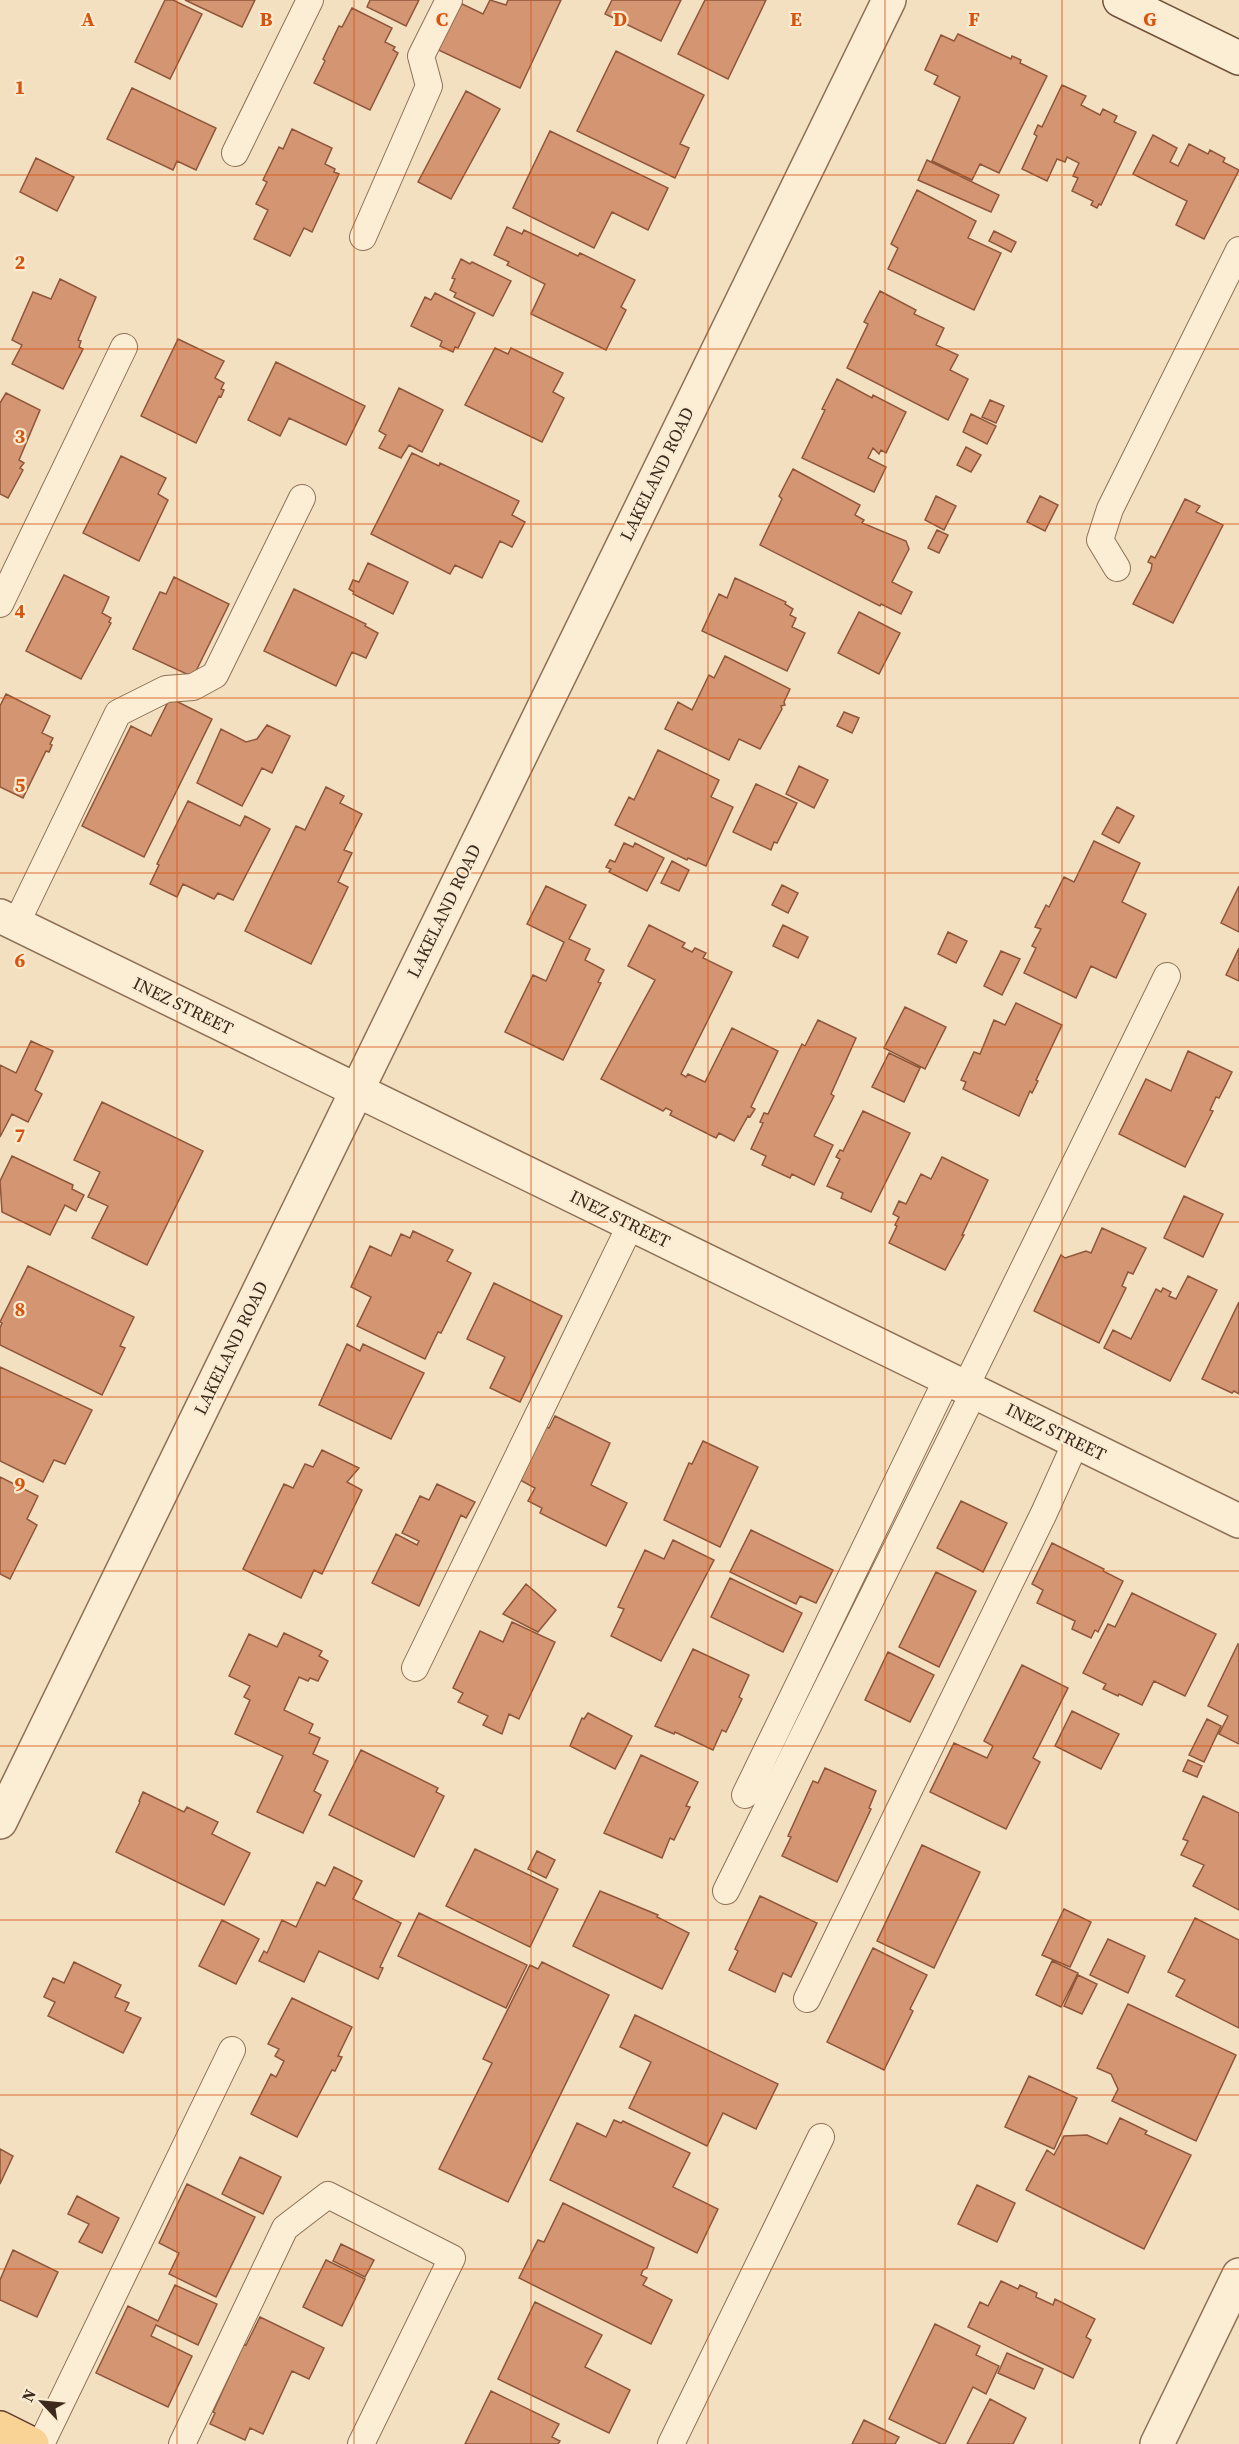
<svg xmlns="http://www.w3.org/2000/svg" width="1239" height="2444" font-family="'Source Serif 4',serif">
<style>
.building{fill:#d49573;stroke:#90563a;stroke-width:1.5}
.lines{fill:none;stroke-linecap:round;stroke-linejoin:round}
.lane-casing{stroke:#8e7056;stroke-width:28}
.street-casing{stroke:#8e7056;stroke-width:36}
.secondary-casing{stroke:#70513a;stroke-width:36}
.primary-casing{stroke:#5b3e2b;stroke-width:36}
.lane{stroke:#fceed5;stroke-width:26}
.street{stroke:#fceed5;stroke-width:33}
.secondary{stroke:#fceed5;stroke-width:33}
.primary{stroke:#f9d395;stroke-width:33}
.grid{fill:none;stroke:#d7540e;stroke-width:1.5;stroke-opacity:0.55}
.labels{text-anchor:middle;stroke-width:4.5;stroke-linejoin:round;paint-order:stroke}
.street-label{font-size:18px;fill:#3c291c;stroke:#f9ebd1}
.grid-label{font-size:20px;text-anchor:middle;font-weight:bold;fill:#d7540e;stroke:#f9ebd1;stroke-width:4.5;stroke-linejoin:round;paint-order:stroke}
</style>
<rect width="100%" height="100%" fill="#f2e0c1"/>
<path class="building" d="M165,0h8l29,14 -32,65 -35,-17z
M185,0h70l-13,27z
M370,0h49l-13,26 -39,-19z
M490,0l16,5 2,-5h53l-41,88 -86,-40 22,-47 27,13z
M612,0h69l-20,41 -56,-27z
M705,0h61l-38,79 -50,-25z
M352,8l40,20 -7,14 10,5 -2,3 5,3 -28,57 -56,-27 11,-22 -2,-2 16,-33 3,1z
M958,34l53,25 1,-3 9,4 -1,3 27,13 -48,97 -19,-9 -8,16 -40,-19 28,-64 -26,-13 4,-8 -13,-6 16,-35 13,6z
M616,51l88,44 -24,49 9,4 -14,30 -98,-47z
M1062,85l24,11 -5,9 19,10 3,-6 14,7 -3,6 22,10 -35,73 -2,-1 -2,4 -6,-3 2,-4 -21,-10 6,-13 -5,-2 6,-13 -12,-6 -2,5 -8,-3 -10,22 -25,-12 15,-33 -3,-2 4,-9 4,2z
M132,88l84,40 -20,42 -19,-9 -4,9 -66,-31z
M466,91l34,18 -49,90 -33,-17z
M292,129l40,19 -7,16 10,5 -1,3 5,2 -27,58 -8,-4 -14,28 -36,-17 14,-29 -12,-6 11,-22 -4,-2 16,-33 4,2z
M550,131l118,57 -20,42 -36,-18 -18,36 -81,-40z
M1153,135l24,13 -7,14 8,4 11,-22 19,10 2,-4 15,8 -2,4 16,8 -35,69 -28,-14 11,-24 -54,-27z
M36,158l38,19 -17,34 -37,-19z
M927,160l72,35 -8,17 -73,-32z
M917,190l59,31 -8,17 33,15 -27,57 -86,-41 10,-21 -7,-4z
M507,227l15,7 2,-4 54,26 2,-3 55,27 -14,27 5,3 -20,40 -75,-36 14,-30 -38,-19 2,-3 -15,-7z
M994,231l22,11 -5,10 -22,-11z
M461,259l9,5 2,-2 39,19 -18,35 -39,-19 2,-4 -6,-3 5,-11 -3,-1z
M60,279l36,18 -18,43 3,1 -2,6 4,2 -20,40 -51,-25 10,-19 -10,-5 21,-48 18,7z
M880,291l36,19 -2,4 30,14 -8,17 22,10 -8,15 18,9 -20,41 -101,-52 21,-44 -4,-2z
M435,293l40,20 -17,35 -3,-1 -2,5 -13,-6 2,-5 -31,-15 14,-29 6,3z
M178,339l46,22 -9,17 9,5 -3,6 3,1 -3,7 -2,-1 -23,47 -55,-27z
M495,348l13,6 3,-6 52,25 -10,19 11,6 -22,44 -77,-37z
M276,362l89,44 -19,39 -57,-27 -9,18 -32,-16z
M837,379l35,19 1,-3 33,17 -20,41 -5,-3 -2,4 -6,-6 -5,10 18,9 -12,25 -72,-34 23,-48 -3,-1z
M399,388l44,22 -21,42 -13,-7 -8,13 -22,-10 7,-13 -7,-4z
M6,393l34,17 -21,50 5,3 -4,5 3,2 -15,28 -8,-4v-91z
M990,400l14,6 -8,17 -14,-6z
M971,414l25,12 -9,18 -24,-12z
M966,447l15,8 -10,17 -14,-7z
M412,453l27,13 1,-3 79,38 -7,14 13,7 -13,25 -12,-6 -18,37 -27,-13 -5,9 -79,-40z
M121,456l45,22 -8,16 10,6 -29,61 -56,-28z
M793,469l67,36 -5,10 9,5 -2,3 44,18 3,8 -17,33 20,10 -11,22 -20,-10 -1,2 -120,-61 22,-46 -3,-3z
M936,496l20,10 -12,24 -19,-10z
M1040,496l18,9 -13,26 -18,-9z
M1185,499l15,7 -4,6 27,13 -50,98 -40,-19 18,-34 1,-6 -4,-2 3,-6 4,2z
M937,530l11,5 -9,18 -11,-5z
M368,563l40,19 -15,32 -40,-20 1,-2 -5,-3 4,-9 6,2z
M64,575l45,22 -7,16 9,5 -2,4 2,1 -30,56 -55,-28z
M174,577l55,27 -36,73 -60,-28 27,-57 6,2z
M735,578l51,24 -1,2 8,5 -3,6 6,3 -4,9 13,6 -18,38 -85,-40 17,-37 8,4z
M294,589l72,35 -1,2 13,7 -12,25 -14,-6 -16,34 -72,-35z
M859,612l41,21 -21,41 -41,-21z
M725,656l65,33 -6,13 1,3 -4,1 1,3 -22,40 -21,-10 -10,21 -64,-31 13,-27 14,8 17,-35 5,3z
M6,694l44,22 -8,17 11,5 -3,6 2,1 -3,7 -3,-1 -23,47 -23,-11v-81z
M170,698l42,21 -68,138 -62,-31 49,-100 20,10z
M844,712l15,6 -7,15 -15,-7z
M267,725l23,11 -18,37 -10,-5 -20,38 -45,-23 24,-54 25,13 11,-3z
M658,750l61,30 -8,17 22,10 -27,59 -18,-8 -1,2 -72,-35 14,-28 5,3z
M799,766l29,14 -14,28 -28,-14z
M756,784l41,19 -20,40 -3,-1 -3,8 -38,-18z
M326,787l18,9 -4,7 22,11 -18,36 8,3 -14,29 10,5 -37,77 -66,-33 51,-105 9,4z
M188,801l52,25 5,-10 25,13 -37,71 -15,-7 -4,6 -31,-15 -6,13 -27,-13 9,-19 -2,-1z
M1117,807l17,9 -15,27 -17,-9z
M1094,841l46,22 -18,39 24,12 -30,64 -25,-12 -15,32 -52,-25 12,-25 -4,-2 9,-17 -6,-2 11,-22 3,2 15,-30 10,5z
M624,843l9,4 2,-4 29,15 -17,33 -38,-19 2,-3 -5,-2 4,-7 5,2z
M672,861l17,9 -10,21 -18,-8z
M782,885l16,8 -10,20 -16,-8z
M546,886l40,19 -17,34 21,10 -5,11 19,10 -6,12 3,1 -38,77 -58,-28 28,-57 13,6 18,-39 -37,-18z
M1239,886v46l-18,-9z
M649,925l36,18 -3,4 10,5 3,-4 11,5 -3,5 29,14 -51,102 5,3 2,-3 17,8 27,-54 46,23 -27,56 4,2 -5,8 -2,-1 -14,25 -15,-8 -3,5 -46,-23 2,-4 -6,-3 -3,3 -62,-32 54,-99 -27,-14z
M783,925l25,12 -10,21 -25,-12z
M948,932l19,9 -11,22 -18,-9z
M1239,948v33l-13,-6z
M1001,951l19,8 -18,36 -18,-9z
M1016,1003l46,22 -26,55 2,1 -6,12 -2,-2 -11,25 -56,-27 3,-7 -5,-2 13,-28 6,2 14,-34 11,5z
M905,1007l41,20 -21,42 -41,-21z
M818,1020l38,18 -25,56 3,2 -20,40 19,9 -19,40 -22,-11 -2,4 -28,-13 4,-9 -15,-7 12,-26 -3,-1 4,-9 4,1 34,-70 3,2z
M31,1041l22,10 -18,39 7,4 -14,28 -16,-8 -12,23v-72l16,8z
M1188,1051l44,21 -13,26 -3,-1 -6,13 3,1 -28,56 -66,-33 27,-55 25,12z
M889,1053l31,15 -16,34 -32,-15z
M102,1102l101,49 -56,114 -55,-27 16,-32 -20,-9 12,-25 -26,-12z
M863,1111l47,22 -39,79 -30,-14 2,-5 -16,-7 13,-27 -4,-2 4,-7 3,1z
M12,1156l61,29 -1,4 12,6 -8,16 -11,-6 -15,30 -48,-23 -2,-31z
M942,1157l46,23 -26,55h2l-19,35 -56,-27 8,-17 -2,-1 4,-8 -6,-3 6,-13 7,3 15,-30 10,5z
M1184,1196l39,18 -20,43 -39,-19z
M1102,1228l44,20 -13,26 -5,-2 -6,14 4,2 -27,55 -65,-32 27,-56 4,3 21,-7 5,2z
M413,1231l40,19 -6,11 24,12 -30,60 -3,-1 -13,27 -68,-33 14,-29 -20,-10 19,-41 21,10 10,-22 9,4z
M28,1266l106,51 -14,29 5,2 -23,47 -102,-50v-17l2,-5 -2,-1z
M1188,1276l29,14 -47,91 -66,-33 9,-18 18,9 25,-50 5,3 2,-4 8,4 -2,4 7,3z
M494,1283l68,33 -42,86 -30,-14 15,-31 -38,-18z
M1239,1302v92l-5,-3 -2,2 -30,-14z
M347,1344l13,7 3,-7 61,29 -33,66 -72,-34z
M0,1367l92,43 -27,54 -11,-4 -11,22 -43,-21z
M555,1416l55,27 -19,42 36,18 -21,43 -66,-33 2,-5 -14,-7 7,-13 -17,-9 26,-53 5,2z
M703,1441l55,26 -38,80 -56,-27 25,-57 3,1z
M322,1450l37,18 -12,14 15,8 -40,84 -8,-4 -13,28 -58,-29 41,-85 9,4 12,-24 8,3z
M0,1477l38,19 -11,23 10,6 -27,54 -10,-5z
M437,1484l38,18 -9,16 -5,-3 -42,91 -47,-23 24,-49 21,11 2,-4 -17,-8 18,-37 9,4z
M961,1501l46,22 -24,49 -46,-24z
M751,1530l82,40 -17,33 -16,-7 -4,8 -66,-32z
M673,1540l41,20 -53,101 -50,-25 13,-27 -6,-2 27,-57 19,9z
M1052,1543l52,26 -1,2 20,10 -25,51 -3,-2 -4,8 -19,-9 3,-8 -38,-18 6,-13 -11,-6z
M936,1572l40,19 -37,76 -40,-20z
M730,1578l72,35 -19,39 -72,-35z
M526,1584l30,26 -18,22 -35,-18z
M1132,1593l84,41 -31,62 -31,-15 -12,24 -23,-11 -1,2 -15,-7 3,-5 -23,-11 25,-49 7,3z
M512,1622l43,20 -36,77 -10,-5 -7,20 -19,-9 5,-9 -30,-14 5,-9 -10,-5 27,-57 23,11z
M284,1633l38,18 -3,5 9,5 -10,20 -8,-3 -2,3 -9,-4 -15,33 29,14 -4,9 11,5 -7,16 15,7 -14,30 7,4 -18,38 -46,-21 26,-56 -48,-22 15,-34 -6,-3 6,-11 -21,-10 20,-42 28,13z
M1238,1644l1,1v99l-20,-10 9,-18 -20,-10z
M693,1649l56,26 -10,22 3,2 -16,33 -4,-2 -9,20 -38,-18 -1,2 -19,-8z
M888,1652l46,23 -24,47 -45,-22z
M1022,1665l46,23 -35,70 7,4 -34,67 -76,-37 24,-49 33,15 6,-12 -9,-5z
M1072,1711l47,23 -18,35 -46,-23z
M588,1713l44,23 -17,33 -45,-23 12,-28 2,1z
M1207,1719l14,7 -17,36 -15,-7z
M361,1750l77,38 -2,4 8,4 -30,61 -85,-42z
M641,1755l57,27 -12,24 4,1 -16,33 -4,-2 -8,20 -58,-25z
M1188,1760l14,6 -5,11 -14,-6z
M825,1768l51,23 -7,17 2,1 -34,73 -55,-26 9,-19 -3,-1 25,-55 5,2z
M143,1792l41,20 3,-5 31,15 -6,12 38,19 -26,52 -108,-53 24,-50 -1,-1z
M1203,1796l36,17v97l-46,-24 11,-21 -23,-10 7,-14 -5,-2z
M922,1845l58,27 -46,96 -57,-27z
M475,1849l83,40 -28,58 -84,-41z
M537,1851l18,9 -9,18 -18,-9z
M334,1867l28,14 -9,18 48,24 -21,44 3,1 -5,11 -59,-28 -15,31 -45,-21 5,-10 3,2 15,-33 14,7 21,-45 8,4z
M600,1891l58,24 -1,2 32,16 -27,56 -89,-43z
M760,1896l57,27 -26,54 -8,-4 -8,19 -46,-22 9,-19 -3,-2z
M1064,1909l27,13 -21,45 -28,-12z
M419,1913l108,52 -21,43 -108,-52z
M1195,1918l44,22v88l-63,-32 9,-16 -17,-8z
M222,1920l37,19 -23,45 -37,-18z
M1108,1939l37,17 -17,37 -38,-18z
M873,1948l54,27 -17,34 3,2 -29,59 -57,-28z
M1052,1961l26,12 -17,34 -25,-12z
M74,1962l47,23 -6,12 14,6 -4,8 16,7 -18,35 -75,-37 7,-14 -11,-5 9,-19 11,5z
M542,1962l67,33 -101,207 -69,-33 53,-106 -9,-4 47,-94 8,4z
M1078,1975l19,9 -15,30 -18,-8z
M292,1998l60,29 -14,29 4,1 -7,14 -3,-1 -35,67 -46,-23 20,-40 5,3 8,-16 -9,-5 4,-7 -11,-5z
M1128,2004l108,51 -40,86 -84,-40 6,-12 -7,-15 -14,-6z
M635,2015l143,69 -22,45 -33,-16 -16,33 -78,-38 22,-46 -31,-15z
M1029,2076l48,22 -23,51 -49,-22z
M1120,2118l27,13 -2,3 46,21 -47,94 -118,-59 21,-40 7,5 10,-19 23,-1 20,9z
M614,2120l7,3 2,-2 67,32 -17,34 45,22 -21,44 -147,-73 27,-57 29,14z
M0,2149l13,7 -13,28z
M240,2157l41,20 -18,37 -41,-20z
M187,2184l68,33 -39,80 -47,-23 10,-21 -20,-10z
M977,2185l38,18 -18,39 -39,-18z
M77,2196l42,22 -17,35 -23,-11 10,-18 -21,-10z
M563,2203l91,45 -7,20 -4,2 -2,5 6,3 -4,7 29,15 -21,44 -132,-66 19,-38 6,2z
M341,2244l33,16 -9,17 -32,-16z
M13,2250l45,22 -21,45 -37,-17v-20z
M326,2260l39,19 -23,47 -39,-19z
M1001,2281l17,8 2,-4 17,8 -1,4 17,8 2,-6 40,20 -9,18 5,3 -18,38 -105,-51 12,-25 8,4z
M175,2285l42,19 -19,41 -42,-20 -5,11 41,20 -24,51 -72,-34 32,-67 30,15z
M535,2302l67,33 -17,32 45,23 -21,43 -111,-54z
M260,2317l64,31 -15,31 -17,-8 -29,63 -13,-6 -5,12 -35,-16 5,-11 -2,-1 31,-68 2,1z
M935,2324l45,22 -4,9 23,11 -13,28 -13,-7 -28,57h-4l-52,-25z
M1007,2353l36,16 -9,20 -36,-16z
M491,2391l68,33 -7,13 8,4 -2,3h-93z
M990,2399l36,19 -13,26h-46z
M864,2420l35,17 -4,7h-43z"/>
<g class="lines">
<defs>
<path id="lane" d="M235,153l75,-153
M363,237l66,-151 -8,-30 28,-56
M1117,568l-17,-28 10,-31 129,-259
M0,604l124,-257
M16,924l102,-211 48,-24 27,-2 22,-12 87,-177
M965,1388l202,-412
M415,1668l216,-444
M745,1795l202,-416
M726,1891l248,-499
M807,1999l237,-486 32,-71
M41,2444l191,-394
M182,2444l103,-216 43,-33 124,63 -91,186
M671,2444l150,-307"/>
<path id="street" d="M0,916l1239,605
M0,1822l889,-1822
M1157,2444l82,-169"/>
<path id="secondary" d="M1120,0l119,58"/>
<path id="primary" d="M0,2428l32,16"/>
</defs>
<use href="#lane" class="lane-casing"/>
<use href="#street" class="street-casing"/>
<use href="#secondary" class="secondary-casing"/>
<use href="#primary" class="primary-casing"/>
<use href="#lane" class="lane"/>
<use href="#street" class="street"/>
<use href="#secondary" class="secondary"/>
<use href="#primary" class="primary"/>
</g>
<path class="grid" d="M177,0v2444M354,0v2444M531,0v2444M708,0v2444M885,0v2444M1062,0v2444M0,175h1239M0,349h1239M0,524h1239M0,698h1239M0,873h1239M0,1047h1239M0,1222h1239M0,1397h1239M0,1571h1239M0,1746h1239M0,1920h1239M0,2095h1239M0,2269h1239"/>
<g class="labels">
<g class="street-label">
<text transform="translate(657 474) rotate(-64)" y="6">LAKELAND ROAD</text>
<text transform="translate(444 911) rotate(-64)" y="6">LAKELAND ROAD</text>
<text transform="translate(183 1006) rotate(26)" y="6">INEZ STREET</text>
<text transform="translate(620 1219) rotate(26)" y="6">INEZ STREET</text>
<text transform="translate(231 1348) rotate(-64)" y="6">LAKELAND ROAD</text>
<text transform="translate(1056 1432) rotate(26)" y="6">INEZ STREET</text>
</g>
</g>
<g class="grid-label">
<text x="88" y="26">A</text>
<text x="266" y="26">B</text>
<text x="442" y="26">C</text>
<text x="620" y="26">D</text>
<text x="796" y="26">E</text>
<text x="974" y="26">F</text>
<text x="1150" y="26">G</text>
<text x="20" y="94">1</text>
<text x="20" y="269">2</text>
<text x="20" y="443">3</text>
<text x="20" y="618">4</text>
<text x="20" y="792">5</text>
<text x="20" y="967">6</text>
<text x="20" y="1142">7</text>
<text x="20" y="1316">8</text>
<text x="20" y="1491">9</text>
</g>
<g transform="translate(42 2402) rotate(296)" stroke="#f9ebd1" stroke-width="4.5" paint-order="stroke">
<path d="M0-4.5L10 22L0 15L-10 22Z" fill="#3c291c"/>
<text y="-9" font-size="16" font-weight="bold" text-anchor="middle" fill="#3c291c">N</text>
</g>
</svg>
